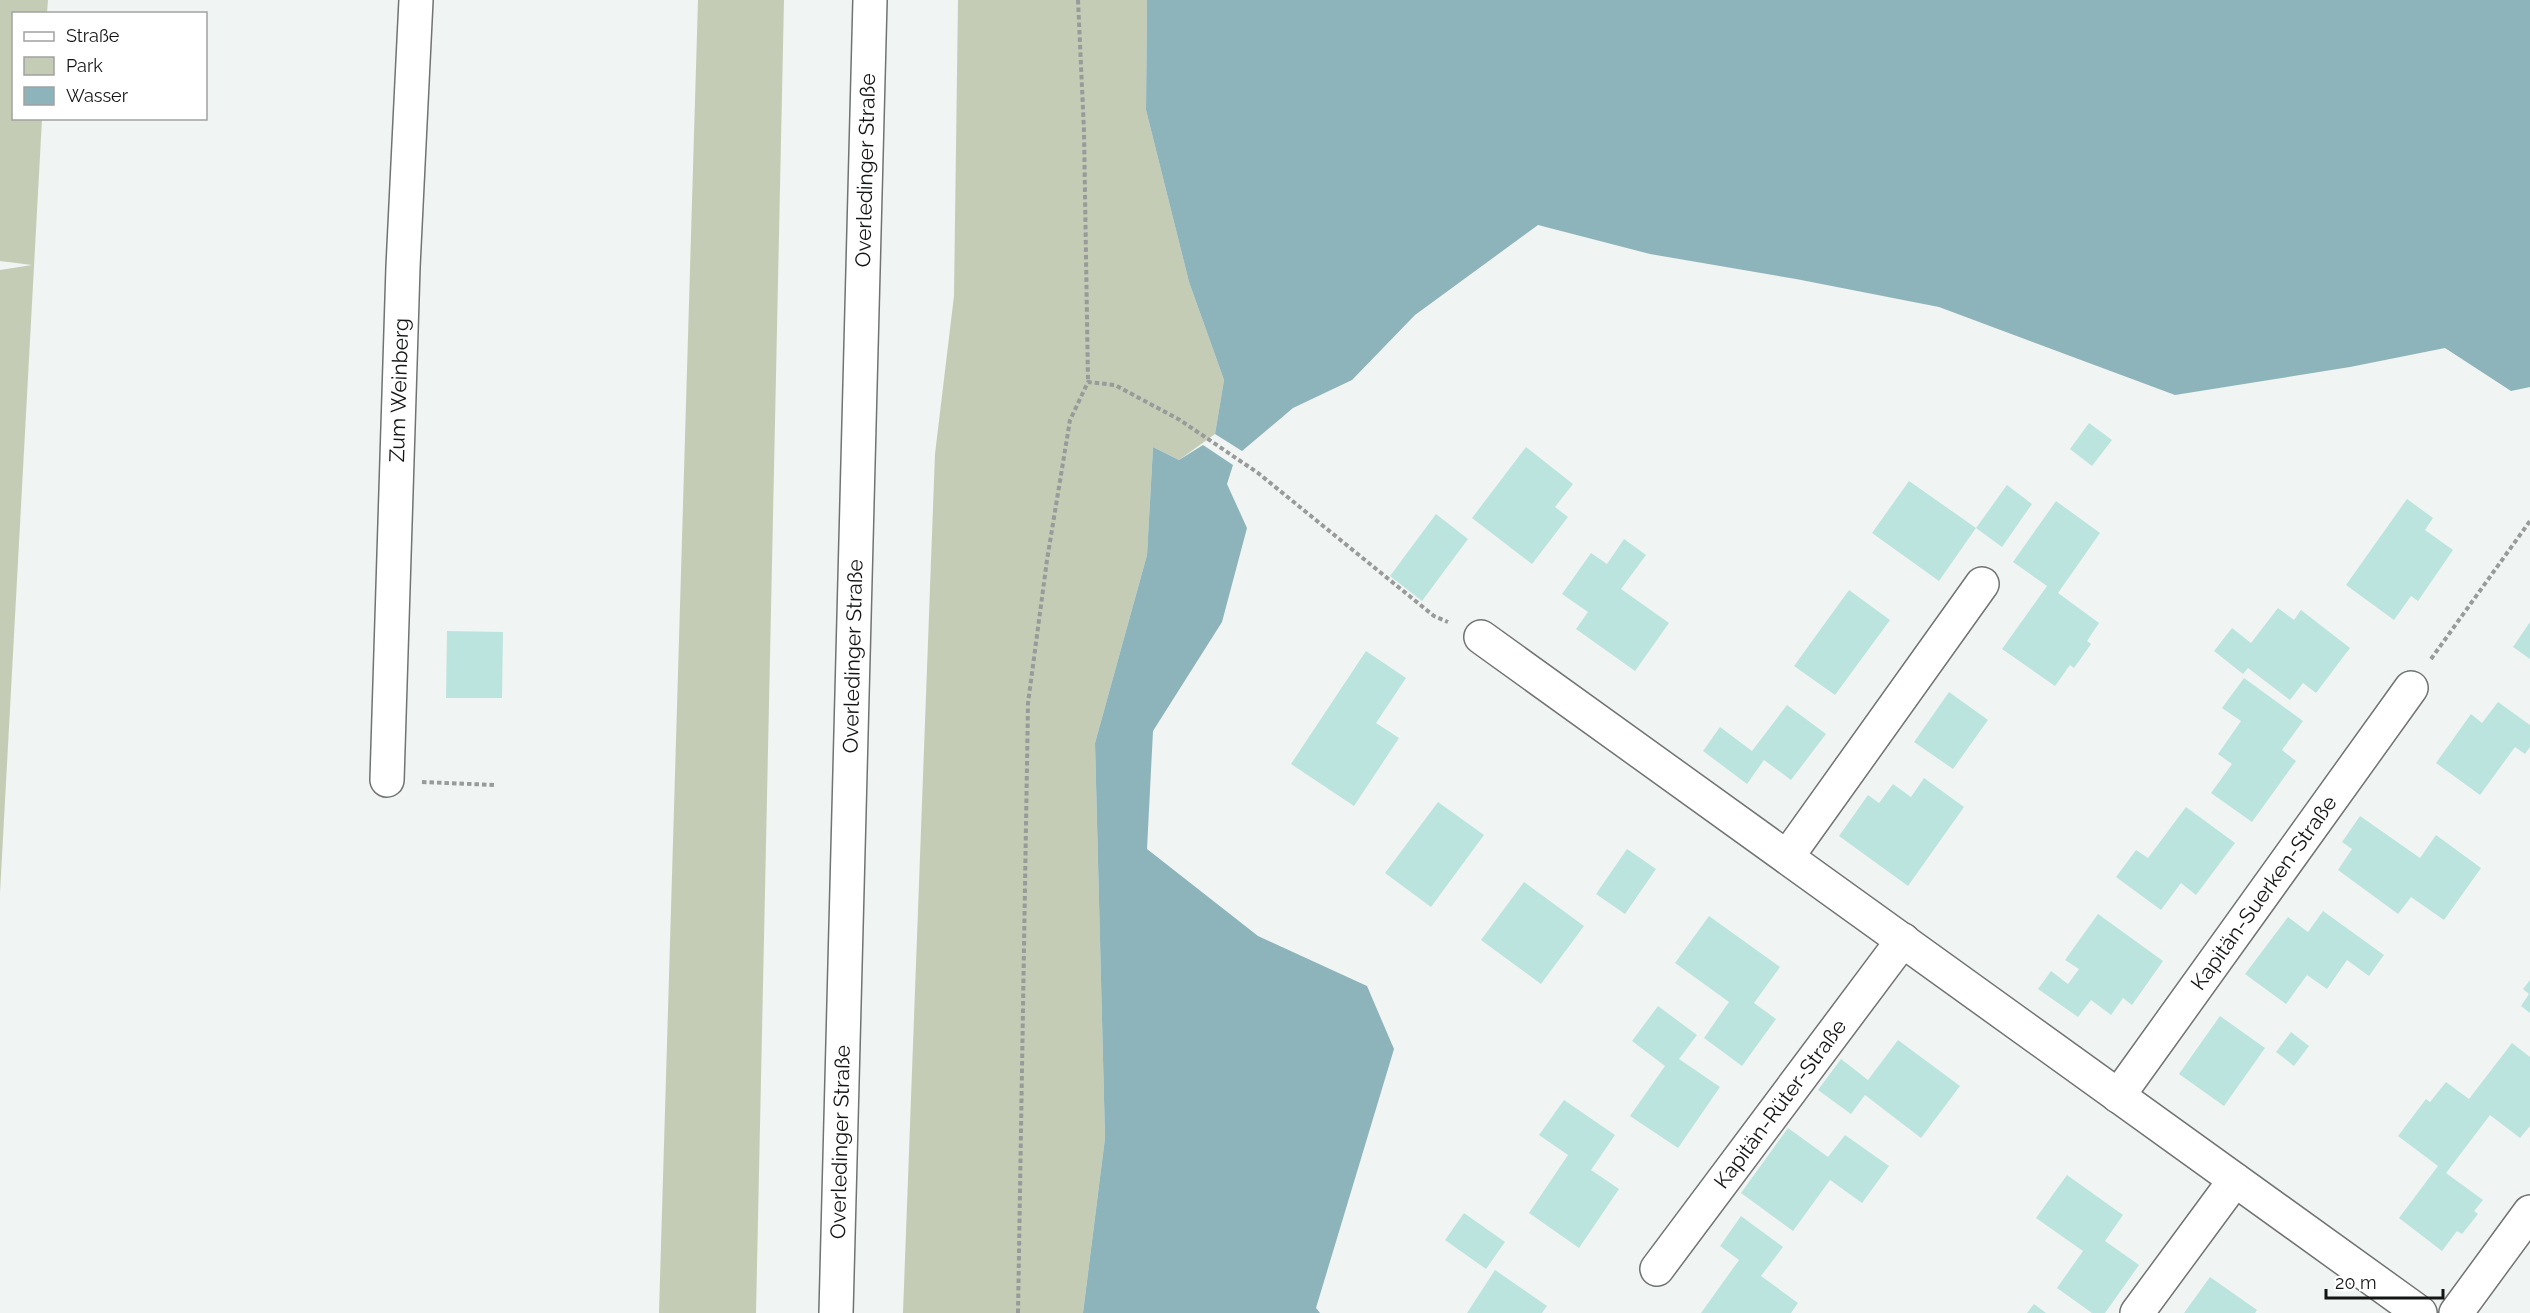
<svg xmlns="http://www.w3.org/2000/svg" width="2530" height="1313" font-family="Raleway,sans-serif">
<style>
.green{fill:#c4ccb6}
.water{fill:#8db4ba}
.building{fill:#bce4df}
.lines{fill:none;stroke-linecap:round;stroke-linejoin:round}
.minor-casing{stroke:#707371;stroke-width:36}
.path{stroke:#989b9a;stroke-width:4;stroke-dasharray:4.5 3;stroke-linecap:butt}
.minor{stroke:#fff;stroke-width:33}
.labels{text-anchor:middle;stroke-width:5;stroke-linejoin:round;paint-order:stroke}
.street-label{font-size:21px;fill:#131514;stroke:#fff}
</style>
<rect width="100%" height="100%" fill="#f0f4f2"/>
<path class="green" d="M0,0h48l-1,13 -33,1v104l28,1 -42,774v-623l32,-5 -32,-4z
M698,0h86l-28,1313h-97z
M958,0h189l-1,110 43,172 35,98 -9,54 -36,26 -26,-13 -6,108 -52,188 10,395 -22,175h-180l32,-859 19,-158z"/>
<path class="water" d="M1147,0h1383v387l-19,4 -66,-43 -95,19 -175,28 -236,-88 -143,-28 -146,-25 -112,-29 -123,90 -63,65 -59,28 -51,43 -27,-17 9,-54 -35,-98 -43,-172z
M1203,445l30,20 -6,19 20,44 -25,94 -69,109 -6,118 111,87 109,50 27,63 -78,259 4,5h-237l22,-175 -10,-395 52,-188 6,-108 26,13z"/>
<path class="building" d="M2089,423l23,17 -20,26 -22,-17z
M1526,447l47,37 -18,23 13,10 -36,47 -60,-46z
M1909,481l67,47 31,-43 25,19 -30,43 -26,-19 -37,53 -67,-48z
M2407,499l26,19 -8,12 28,20 -35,51 -7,-5 -17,24 -48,-35z
M2056,501l44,32 -42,60 41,30 -12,18 4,3 -17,24 -4,-3 -15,21 -53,-37 45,-63 -34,-24z
M1436,514l32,25 -46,62 -32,-25z
M1624,539l22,16 -25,34 48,34 -34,48 -59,-42 12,-17 -26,-18 29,-41 16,11z
M1849,590l41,30 -55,75 -41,-29z
M2278,608l16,12 7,-10 49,38 -34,45 -13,-10 -13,17 -42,-32 -5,6 -29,-23 18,-23 19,15z
M2530,622v37l-17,-12z
M447,631l56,1 -1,66h-56z
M1366,651l40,27 -30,45 23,15 -45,68 -63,-42z
M2244,678l59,43 -21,29 14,11 -44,61 -41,-29 21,-29 -14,-10 23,-33 -19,-13z
M1949,692l39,28 -35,49 -39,-27z
M2498,702l32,23v22l-5,7 -10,-7 -35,48 -44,-32 35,-49 11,9z
M1787,705l39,29 -35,46 -27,-20 -17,24 -44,-33 17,-24 32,24z
M1924,778l40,29 -56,79 -69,-50 29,-41 11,8 14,-19 18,13z
M1438,802l46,33 -53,72 -46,-34z
M2186,807l49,36 -39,52 -15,-12 -20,27 -45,-33 20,-27 12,8z
M2360,816l60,42 16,-23 45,33 -37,52 -33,-23 -13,17 -60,-44 14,-21 -10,-7z
M1627,849l29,20 -31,45 -29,-20z
M1524,882l60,44 -43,58 -60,-44z
M2323,911l61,44 -15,21 -22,-16 -20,29 -20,-14 -21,29 -41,-30 43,-57 20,15z
M2098,914l65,47 -31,44 -9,-7 -12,17 -20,-15 -13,17 -40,-28 13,-18 17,13 11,-15 -14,-9z
M1709,916l71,51 -26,36 22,16 -34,47 -38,-28 25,-36 -54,-39z
M2530,980v33l-9,-7 8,-12 -6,-5z
M1658,1006l39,29 -18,24 41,28 -42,61 -48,-32 35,-50 -33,-25z
M2220,1016l45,32 -41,58 -45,-32z
M2291,1032l18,14 -15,20 -18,-14z
M1898,1040l62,46 -39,52 -56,-43 -14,19 -33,-24 23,-31 27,21z
M2512,1043l18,14v69l-10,12 -30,-23 -44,58 37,27 -9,11 4,3 -16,20 -5,-3 -15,20 -43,-33 39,-52 -40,-30 28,-37 4,3 16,-20 23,17z
M1564,1100l51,35 -24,35 28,19 -40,59 -50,-35 39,-58 -29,-20z
M1788,1128l40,29 17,-22 44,31 -27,37 -32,-23 -37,51 -52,-38z
M2067,1175l56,40 -18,26 34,24 -34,48h-13l-35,-25 26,-37 -47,-33z
M1464,1213l41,29 -19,27 -41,-29z
M1741,1216l42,31 -22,29 37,27 -7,10h-90l38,-53 -19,-14z
M1495,1270l52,36 -5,7h-75z
M2210,1277l47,33 -2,3h-71z
M2034,1304l12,9h-19z"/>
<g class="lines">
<defs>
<g id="minor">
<path d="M1481,637l939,676"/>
<path id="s1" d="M387,780l16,-513 13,-267"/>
<path d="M1787,857l195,-273"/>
<path id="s2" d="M2118,1096l293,-408"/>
<path id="s3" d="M1657,1269l246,-329"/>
<path id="s4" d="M836,1313l34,-1313"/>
<path d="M2137,1313l98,-133"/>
<path d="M2456,1313l74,-101"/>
</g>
</defs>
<use href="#minor" class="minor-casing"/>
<path class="path" d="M1078,0l6,131 4,251
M2431,659l99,-138
M422,782l72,3
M1018,1313l10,-610 19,-143 23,-140 18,-38 27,3 65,35 78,53 176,143 14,6"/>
<use href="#minor" class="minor"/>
</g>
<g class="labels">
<g class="street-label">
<text dy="7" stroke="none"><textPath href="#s4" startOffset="1143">Overledinger Straße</textPath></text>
<text dy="7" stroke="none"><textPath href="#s1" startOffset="390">Zum Weinberg</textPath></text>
<text dy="7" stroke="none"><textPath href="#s4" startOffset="657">Overledinger Straße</textPath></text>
<text dy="7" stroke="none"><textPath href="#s2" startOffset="250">Kapitän-Suerken-Straße</textPath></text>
<text dy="7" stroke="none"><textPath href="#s3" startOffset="206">Kapitän-Rüter-Straße</textPath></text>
<text dy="7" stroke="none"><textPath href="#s4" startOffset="171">Overledinger Straße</textPath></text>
</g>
</g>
<rect x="12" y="12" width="195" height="108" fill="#ffffff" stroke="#a1a1a1" stroke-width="1.5"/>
<rect x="24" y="32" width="30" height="9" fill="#ffffff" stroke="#a1a1a1" stroke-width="1.5"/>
<text x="66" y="42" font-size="18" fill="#131514">Straße</text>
<rect x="24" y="57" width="30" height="18" fill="#c4ccb6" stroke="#a1a1a1" stroke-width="1.5"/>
<text x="66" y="72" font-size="18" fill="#131514">Park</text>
<rect x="24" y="87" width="30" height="18" fill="#8db4ba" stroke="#a1a1a1" stroke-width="1.5"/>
<text x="66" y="102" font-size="18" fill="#131514">Wasser</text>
<path d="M2326 1289v9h117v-9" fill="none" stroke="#131514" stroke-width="3"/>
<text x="2335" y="1289" font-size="18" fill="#131514" stroke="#ffffff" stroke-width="4.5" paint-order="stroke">20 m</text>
</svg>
